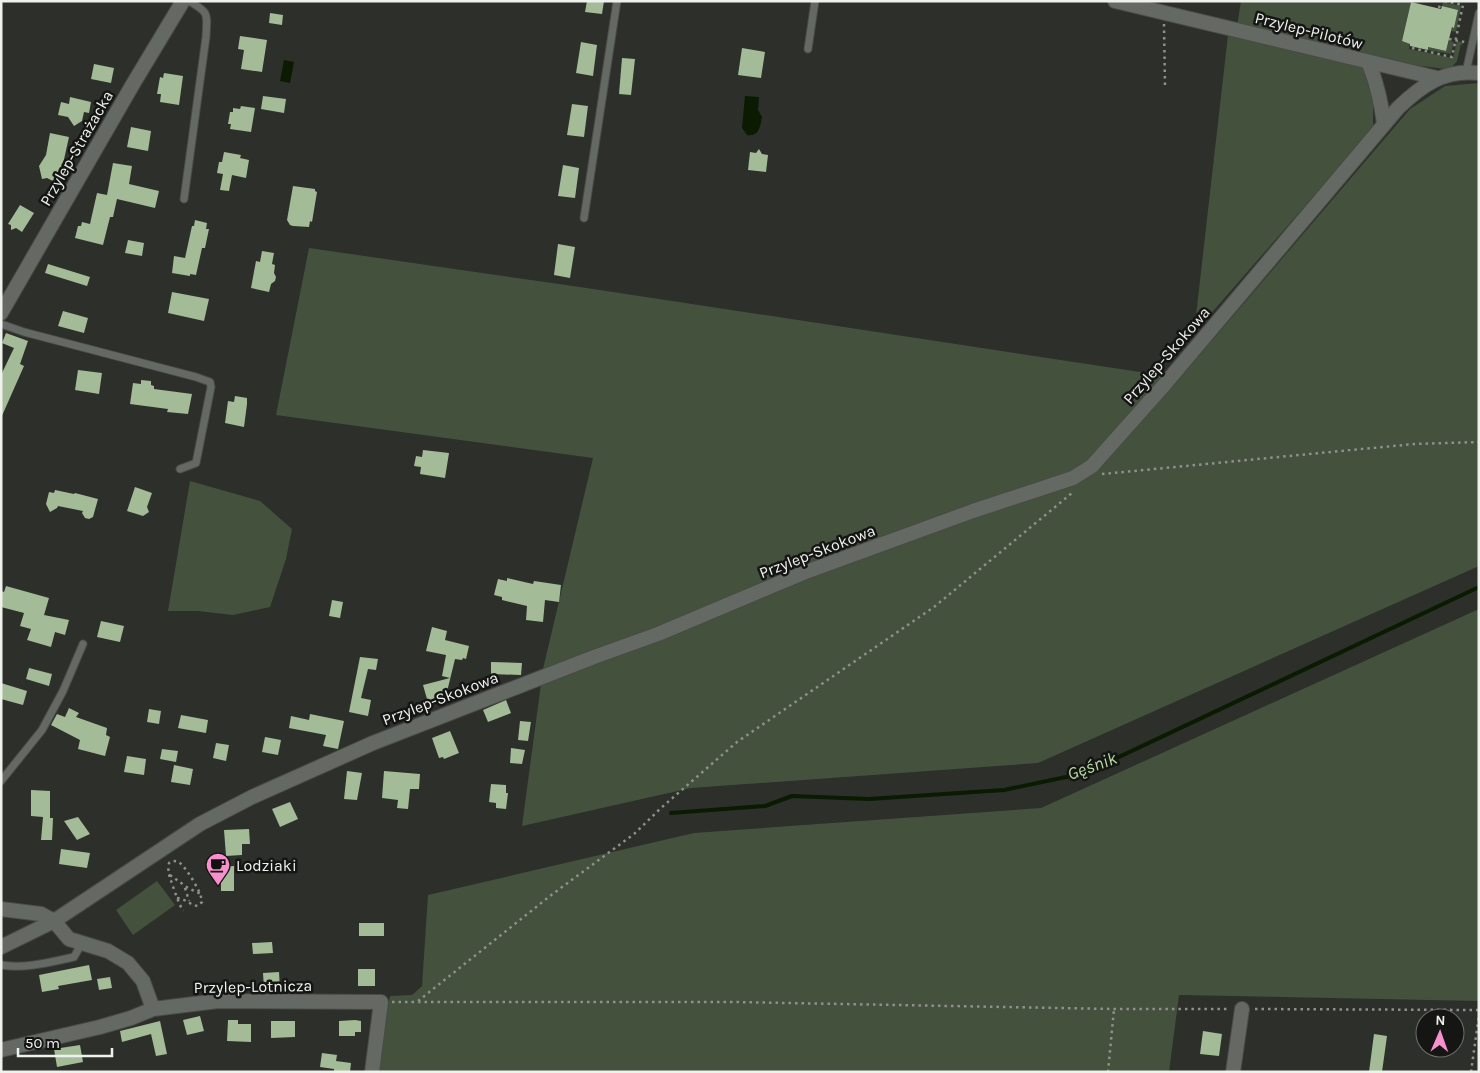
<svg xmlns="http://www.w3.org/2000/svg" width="1480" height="1073" font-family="Karla,sans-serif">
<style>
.green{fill:#44513d}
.water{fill:#0a1b01}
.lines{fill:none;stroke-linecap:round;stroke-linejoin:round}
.stream{stroke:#0a1b01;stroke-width:4}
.building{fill:#a4bb98}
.service-casing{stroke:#494b47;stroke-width:9}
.minor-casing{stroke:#494b47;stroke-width:16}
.path{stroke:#8f918d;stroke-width:2.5;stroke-dasharray:2.5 4;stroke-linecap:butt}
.service{stroke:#656963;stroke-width:7}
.minor{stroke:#656963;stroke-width:14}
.labels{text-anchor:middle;stroke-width:5;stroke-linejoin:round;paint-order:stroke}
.street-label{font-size:16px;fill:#eff1ed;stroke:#151614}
.poi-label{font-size:16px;fill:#eff1ed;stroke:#151614;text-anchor:start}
.water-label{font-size:18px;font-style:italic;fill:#b7daa2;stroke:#151614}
</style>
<rect width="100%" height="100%" fill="#2c2f2a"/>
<path class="green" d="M1241,1h170l-9,40 8,2 -1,6 44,9 4,-17 6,2v2l-2,-1 -4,17 -6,7 -6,1 -32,-4 -176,-39z
M1443,2l18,4 -5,26 -5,-1 1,-4h2l4,-17 -16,-4z
M1228,35l139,33 6,29v31l-179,205z
M1449,41l5,1 -3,12 -23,-4v-3l18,4z
M1479,83v483l-441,197 -347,25 -169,38 21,-157 50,-211 -317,-43 33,-167 271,39 600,91 230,-269 35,-23z
M190,481l70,20 32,28 -6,30 -16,48 -37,8 -35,-4h-30z
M1479,609v392l-300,-6 -10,77h-793l14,-76 22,-1 10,-9 6,-91 266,-62 347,-25z
M157,881l18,24 -42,30 -17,-25z"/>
<path class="water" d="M284,60l10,2 -4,21 -10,-2z
M745,96l14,1 -1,13 4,7c-2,10 -3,20 -15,18l-5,-7z"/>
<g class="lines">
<path class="stream" d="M671,813l94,-7 27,-10 77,3 135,-9 81,-17 394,-186"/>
</g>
<path class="building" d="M587,1h17l-2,13 -17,-2z
M1411,2l30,7 1,-3 16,4 -4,18 -2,-1 -6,24 -18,-4v3l-18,-4v-2l-8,-3z
M270,13l13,2 -1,10 -13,-2z
M240,36l27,4 -5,32 -21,-3 3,-19 -6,-1z
M581,42l16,3 -4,31 -17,-3z
M742,48l23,4 -4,26 -23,-3z
M622,58l13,1 -4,36 -12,-1z
M94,64l20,4 -3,15 -20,-4z
M164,73l19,3 -4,29 -19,-3 1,-8h-4l3,-17 3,1z
M263,96l23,3 -2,14 -23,-4z
M70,97l21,5 -2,11 -5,-1 -2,9 -8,5 -6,-9 -10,-2 3,-13 8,2z
M572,104l16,2 -4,31 -17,-2z
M241,106l14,2 -4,24 -21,-3 1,-5h-3l2,-12h3v-4l7,1z
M131,127l20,4 -3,20 -21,-4z
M50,133l19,4 -6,27 -10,17 -6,-3 -5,1 -3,-13 7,-11z
M759,149l3,5 6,1 -2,17 -18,-2 2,-18 6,1z
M224,152l17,3 -1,3 9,2 -3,18 -14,-3 -3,16 -9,-1 3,-16 -6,-1 2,-11h3z
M113,163l19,3 -3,18 30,7 -4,17 -38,-9 -4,18h-3l-7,28 -28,-7 3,-12h3l1,-4 8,2 7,-31 10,2z
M563,165l16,3 -4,30 -17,-2z
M293,186l22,3v2l2,1 -5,30 -2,-1 -1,6 -16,-1 -3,-1 -3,-5z
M20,205l14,8 -12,19 -6,-4 -5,2v-5l-3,-1z
M195,220l12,3 -1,6h3l-4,19h-3l-6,27 -6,-1v2l-18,-3 2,-17 11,2 7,-32h2z
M128,240l16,3 -2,13 -17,-3z
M558,244l17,3 -5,31 -16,-3z
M262,251l12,2 -2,11 3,1 -1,8 2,4 -1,4 -4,3 -2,8 -18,-4 5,-27 4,1z
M48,264l42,13 -3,9 -42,-13z
M172,292l37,7 -5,22 -36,-8z
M63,311l25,7 -4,15 -26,-7z
M6,333l22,8 -8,23 4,2 -23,52v-43l13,-27 -12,-5z
M78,370l24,3 -3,21 -24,-4z
M141,380l10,1v4l3,1v3l38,5 -4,20 -21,-2 1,-3 -38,-5 3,-21 8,1z
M235,396l12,2v6l-3,23 -19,-4 3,-22 6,1z
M423,450l26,3 -4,25 -25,-4 1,-7 -7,-1 2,-10 6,1z
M135,487l17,6 -5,14 2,5 -6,4 -16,-5z
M55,490l19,4 1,-1 23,6 -5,18 -4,2 -4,-1 -3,-5 1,-2 -25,-5 -1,2 -7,4 -4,-8 3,-12 5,1z
M507,578l26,6 1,-3 27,4 -2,17 -14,-2 -2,22 -17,-2 1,-14 -25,-6v-3l-8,-2 4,-16 9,2z
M6,586l43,12 -5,17 25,5 -4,15 -10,-3 -4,15 -24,-7 4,-11 -11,-3 4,-13 -23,-6v-16l3,1z
M332,600l11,2 -3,16 -11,-2z
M101,621l23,5 -4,16 -23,-5z
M432,627l15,4 -2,9 24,6 -3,13 -3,-1 -1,2 -7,-1 -10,41 -16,6 -6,-21 27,-7 -8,-2 4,-21 -20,-4z
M360,657l18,2 -2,11 -8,-1 -7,29 10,2 -3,16 -19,-4z
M491,662l31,1 -1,12 -30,-1z
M29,668l23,6 -3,12 -23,-7z
M1,683l26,8 -4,14 -22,-6z
M506,700l5,13 -23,9 -5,-12z
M69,708l10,5 -3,4 31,11 -1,7 4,2 -5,19 -27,-7 2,-9 -29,-15 6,-11 8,3z
M149,709l12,2 -2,13 -12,-2z
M310,714l34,7 -6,28 -15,-3 3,-11 -37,-7 2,-12 18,4z
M181,715l27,5 -2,13 -28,-5z
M520,721l11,1 -3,19 -10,-1z
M450,731l9,22 -15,6 -1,-2 -4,1 -7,-20z
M265,737l16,3 -3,15 -16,-3z
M216,743l13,2 -3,16 -13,-3z
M511,748l14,2 -3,14 -12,-1z
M162,749l16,2 -2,11 -16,-3z
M127,756l19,3 -2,16 -20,-3z
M174,765l19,4 -3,16 -19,-3z
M347,771l15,2 -5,27 -13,-1z
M384,771l36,3 -1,15h-9l-2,20 -11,-1 1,-8 -16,-2z
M491,784l15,1v8h2l-2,16 -10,-1v-5l-7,-1z
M31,790l19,1v27h3l-1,22h-11l2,-23 -12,-1z
M290,802l8,17 -18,8 -8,-18z
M78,817l12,17 -13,6 -13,-19z
M249,829l1,15h-8v11l-16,1 -2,-26z
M61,849l29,4 -3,15 -28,-4z
M234,866v25h-13v-24z
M359,923h25v13h-25z
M272,942l1,11 -20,1 -1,-11z
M89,965l3,15 -34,6 1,3 -17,3 -3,-17z
M358,969h17v17h-17z
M279,972l1,17h-16l-1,-16z
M110,977l2,11 -13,2 -2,-11z
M200,1016l4,15 -17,4 -4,-15z
M228,1020h10v4h13v18l-24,-1z
M355,1020l6,1v11h-6v4h-16v-15z
M160,1021l7,33 -11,2 -5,-22 -29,8 -2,-11z
M271,1021h24v16l-24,1z
M1203,1031l19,3 -3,22 -19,-2z
M1374,1034l13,2 -5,36h-13z
M80,1045l3,17 -26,5 -3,-18z
M322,1053l15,2 -1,6 15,2 -1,9h-16v-3l-14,-2z"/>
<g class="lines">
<defs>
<path id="service" d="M808,49l7,-48
M1466,72l13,-59
M184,199l22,-162c1,-23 4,-24 -17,-36
M584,218l33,-217
M1,324l23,8 172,45 14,5 1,5 -15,76 -16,6
M1,781l41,-51 21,-39 20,-47
M1,965c24,4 50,-3 73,-8l8,-14"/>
<path id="minor" d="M1115,1l322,77
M1368,62c9,20 13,40 16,62
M1,313l132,-229 50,-83
M1,909l40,5 13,7 15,18 39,12 20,12 15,18 10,28
M1,947l53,-26 146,-97 52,-27 121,-54 221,-86 64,-23 145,-61 170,-62 100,-33 19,-12 73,-82 233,-276c24,-23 46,-39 81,-35
M1,1050l99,-23 31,-9 22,-9 65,-8 163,1 -9,70
M1233,1072l9,-63"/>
</defs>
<use href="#service" class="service-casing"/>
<use href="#minor" class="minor-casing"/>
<path class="path" d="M1439,8l2,-7
M1164,24l1,62
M1449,39l16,3
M1412,48l40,9 11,-52 -18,-4
M1102,474l312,-30 65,-2
M170,875l18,13 13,6
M185,888l4,13
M177,898c9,1 13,7 21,8l4,-4c0,-9 -15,-33 -22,-39 -3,-2 -4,-2 -8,-2l-3,2 -1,11 1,1c4,11 8,25 14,36
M418,1001l132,-105 84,-62 27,-26 76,-66 197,-135 138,-114
M392,1002h341l381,7h115
M1255,1009l224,1
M1108,1072l6,-63
M1471,1072l8,-57"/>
<use href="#service" class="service"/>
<use href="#minor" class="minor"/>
</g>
<defs>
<symbol id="cafe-pin" viewBox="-11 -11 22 30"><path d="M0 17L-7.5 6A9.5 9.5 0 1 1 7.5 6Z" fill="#f790cd" stroke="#151614"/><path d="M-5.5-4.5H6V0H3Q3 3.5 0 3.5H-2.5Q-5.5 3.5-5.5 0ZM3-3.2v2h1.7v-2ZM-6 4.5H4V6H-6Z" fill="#111"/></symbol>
</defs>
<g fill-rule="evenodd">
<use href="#cafe-pin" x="204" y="851" width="28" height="38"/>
</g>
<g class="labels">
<g class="street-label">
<text transform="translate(1309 30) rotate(14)" y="6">Przylep-Pilotów</text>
<text transform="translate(76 148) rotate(-60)" y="6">Przylep-Strażacka</text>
<text transform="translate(1166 355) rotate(-49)" y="6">Przylep-Skokowa</text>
<text transform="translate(817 551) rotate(-21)" y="6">Przylep-Skokowa</text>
<text transform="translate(440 698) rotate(-21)" y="6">Przylep-Skokowa</text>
<text transform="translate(253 986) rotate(-1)" y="6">Przylep-Lotnicza</text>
</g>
<g class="poi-label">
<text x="236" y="871">Lodziaki</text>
</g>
<g class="water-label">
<text transform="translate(1092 766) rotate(-20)" y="6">Gęśnik</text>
</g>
</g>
<rect width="1480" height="1073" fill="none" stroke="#eff1ed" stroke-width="5"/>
<g transform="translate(1440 1033) rotate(2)"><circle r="24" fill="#151614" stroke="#6c6e6b"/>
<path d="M0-4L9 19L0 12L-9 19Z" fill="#f790cd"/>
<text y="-8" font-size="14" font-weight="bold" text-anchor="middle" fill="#eff1ed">N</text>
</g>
<path d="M18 1048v8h94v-8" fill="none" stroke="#eff1ed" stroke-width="2.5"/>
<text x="25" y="1048" font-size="15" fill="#eff1ed" stroke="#151614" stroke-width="4" paint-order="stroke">50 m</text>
</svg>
